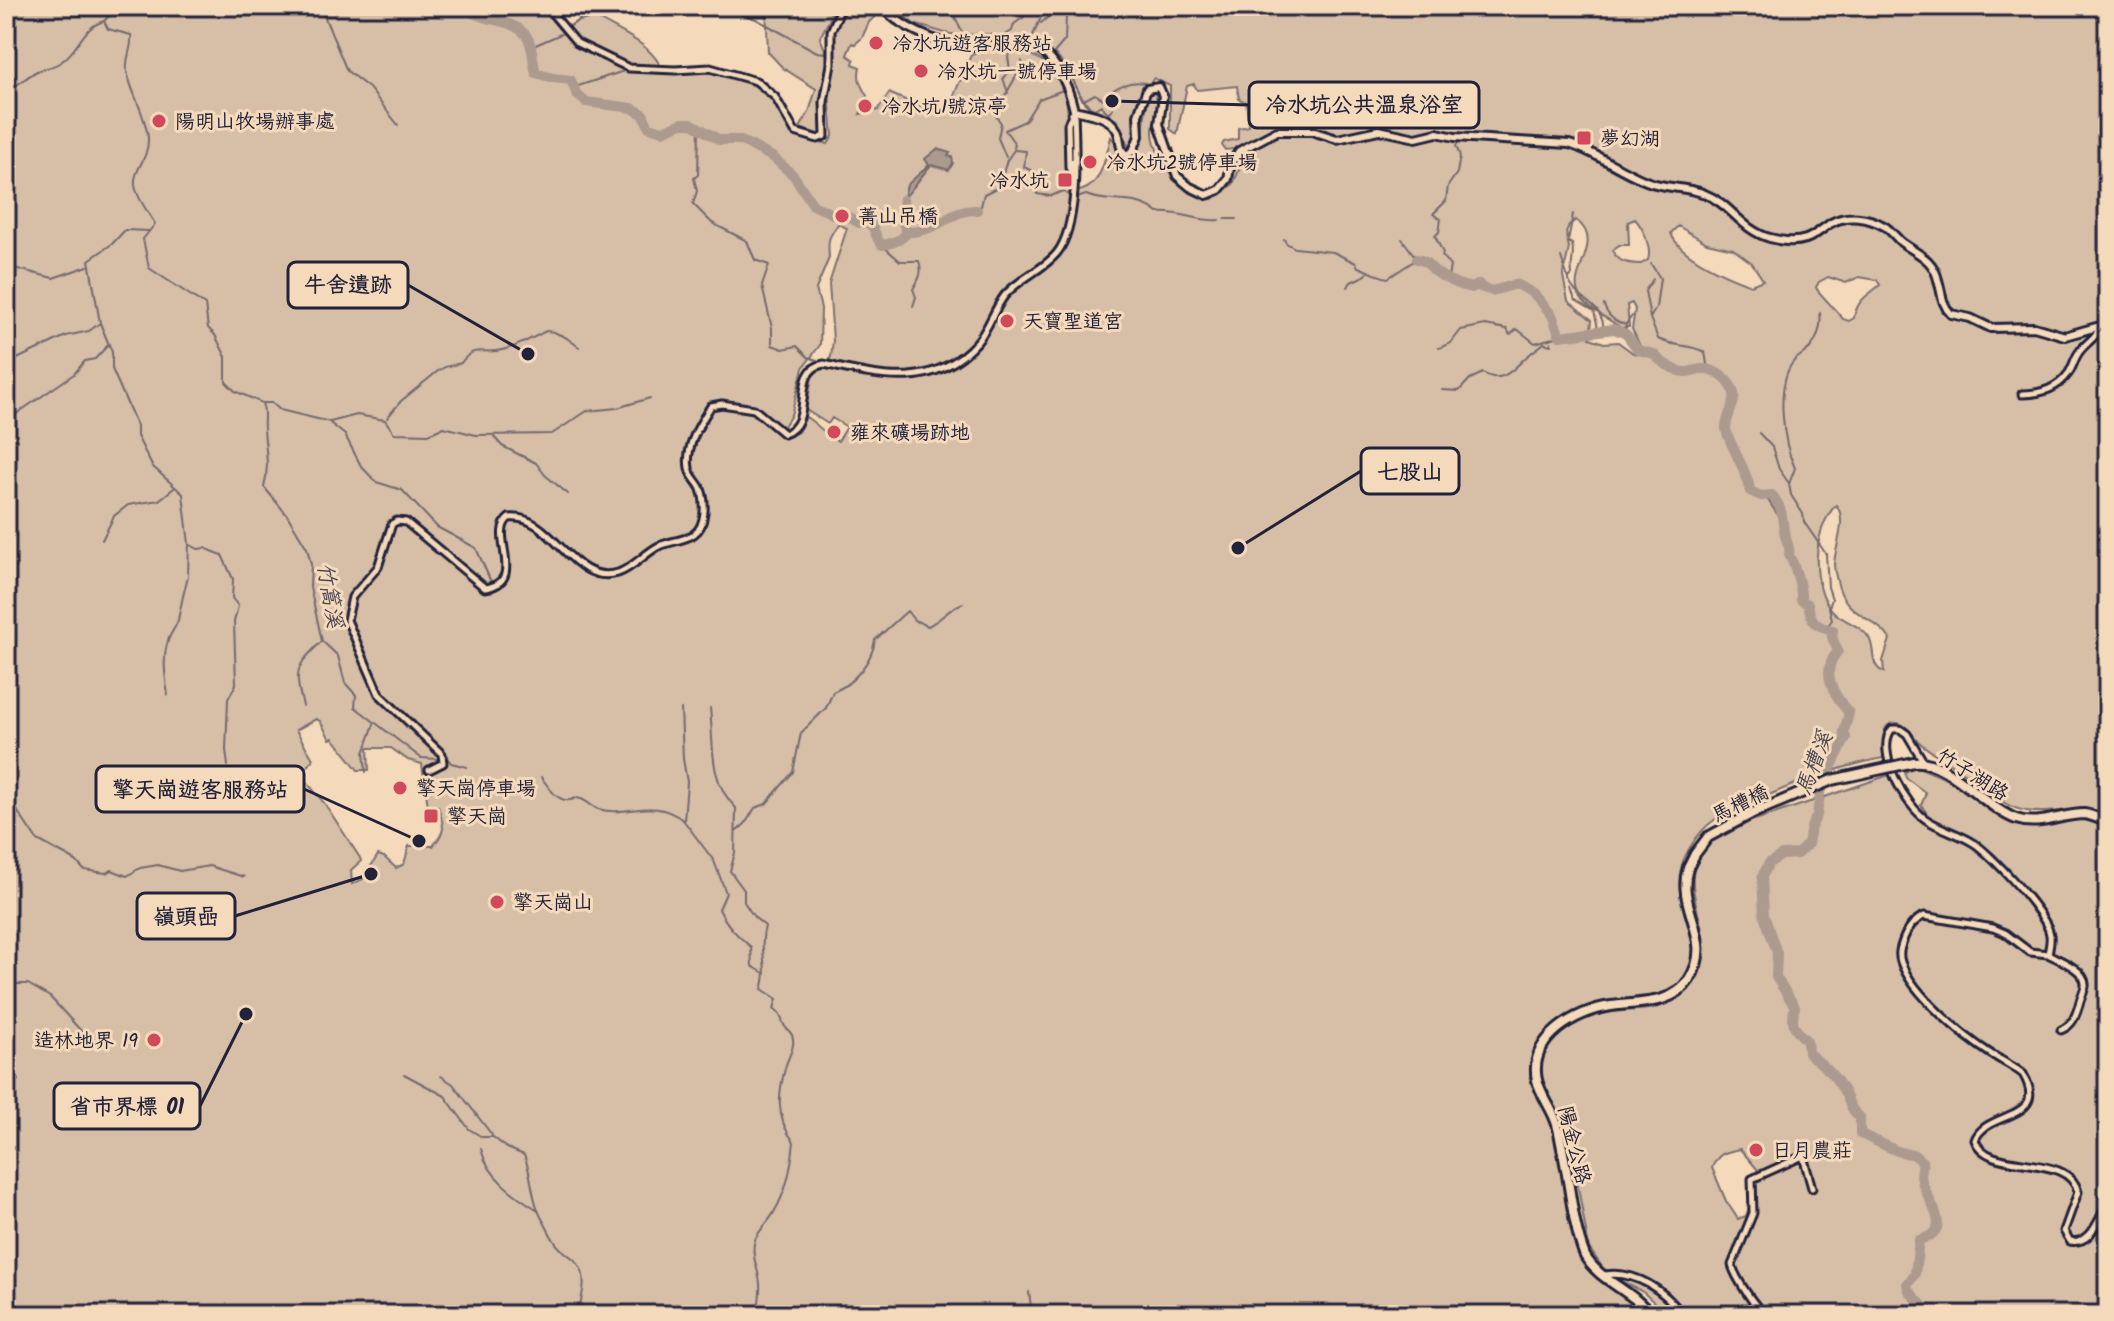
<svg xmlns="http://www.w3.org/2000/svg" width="2114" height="1321" font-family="Kalam,'LXGW WenKai TC',sans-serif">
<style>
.green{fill:#d6bea7;stroke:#7c7071;stroke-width:2;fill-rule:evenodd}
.water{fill:#ac9a8f;stroke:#756a6d;stroke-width:2}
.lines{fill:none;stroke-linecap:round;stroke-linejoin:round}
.stream{stroke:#756a6d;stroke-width:2}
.river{stroke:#ac9a8f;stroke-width:10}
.minor-casing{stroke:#22223b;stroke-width:11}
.tertiary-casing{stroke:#22223b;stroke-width:12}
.primary-casing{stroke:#22223b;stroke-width:14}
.minor{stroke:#f4d9ba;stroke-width:5}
.tertiary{stroke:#f4d9ba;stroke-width:6}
.primary{stroke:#f4d9ba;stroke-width:8}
.primary-bridge-casing{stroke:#22223b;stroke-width:14;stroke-linecap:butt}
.primary-bridge{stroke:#f4d9ba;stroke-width:8}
.poi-dot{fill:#d1495b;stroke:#f4d9ba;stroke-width:3}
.labels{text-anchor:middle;stroke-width:6;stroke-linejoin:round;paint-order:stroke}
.poi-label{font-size:20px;fill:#22223b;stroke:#f4d9ba;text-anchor:start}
.street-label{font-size:20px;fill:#22223b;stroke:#f4d9ba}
.water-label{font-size:22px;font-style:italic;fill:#4b4654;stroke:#f4d9ba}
.leader{fill:none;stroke:#22223b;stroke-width:3}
.callout-dot{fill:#22223b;stroke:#f4d9ba;stroke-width:3}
.callout{fill:#f4d9ba;stroke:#22223b;stroke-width:3}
.callout-label{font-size:22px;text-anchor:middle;font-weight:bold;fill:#22223b}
</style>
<rect width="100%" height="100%" fill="#f4d9ba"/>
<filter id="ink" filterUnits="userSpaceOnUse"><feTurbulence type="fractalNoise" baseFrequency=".0125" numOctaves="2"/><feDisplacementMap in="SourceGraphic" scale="16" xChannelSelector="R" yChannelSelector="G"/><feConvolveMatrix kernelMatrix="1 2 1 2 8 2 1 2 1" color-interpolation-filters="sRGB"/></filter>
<g filter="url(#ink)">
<path class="green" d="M6,6h534l21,25 15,-9 19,-5c26,16 57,26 69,56l32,-2 40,5 16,6 23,19 16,31 37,12 5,-8 -4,-41 6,-38 -1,-19 3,-12 12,-20h27l3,7 -10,9 -7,16 -7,6 -3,-1 -5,12 7,5 -1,4 7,3c-3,12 1,19 7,29l-7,18 18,-4 11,-17 46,20 14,-6 22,-52c40,-12 86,-3 95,44 5,23 0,59 -2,83l7,9c29,3 34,-31 40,-54l6,7 4,14 8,4c22,-17 9,-50 24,-71 10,13 -1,27 0,42 2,27 31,65 59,66l21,-15 11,-26 -11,-9 -8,1 -3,-5 2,-3 14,-3v-11l11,-2 -3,-24 -7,-3 -2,-13 -40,4 -3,-6 -7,2 -10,48 -7,-5v-43l-16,-8c-9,12 -19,27 -20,42 0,11 1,17 -2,27l-3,1 -11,-27 -28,-14 -10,-13 -14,-28 -25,-20 -18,-8h-48l-30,-5 -31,-9 -23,-18h1217v809c-10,-2 -21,-6 -31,-5 -28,1 -51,8 -77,-10 -16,-11 -30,-23 -45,-33 -12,-9 -25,-15 -36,-25 -6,-6 -13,-19 -23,-19 -20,0 -9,26 -13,35 -46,9 -91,26 -132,45 -11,5 -23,9 -34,15 -21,14 -42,46 -37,72 6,30 25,58 5,87 -17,24 -46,23 -72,27 -28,4 -84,24 -80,61 3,21 17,42 22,63 9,42 17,84 25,125 11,26 35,30 54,47 5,4 9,10 13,15h-1641zM1635,219c8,8 17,30 13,41l-7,4c-11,0 -26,-2 -28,-14l6,-5h10l-1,-23zM1576,220c31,23 -11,53 4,77 8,12 29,22 41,31l8,-1 -2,-22 5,-2 3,6 -3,20 9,19 -1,6 -7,-1 -15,-11 -14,1 -14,-5 2,-18 -24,-19 -5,-25 6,-28 -3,-16 3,-7zM838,224l9,4 -18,56 4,56 -2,17 -19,20 -6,33 22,14 4,-6 15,9 -9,14c-13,-6 -19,-16 -32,-24l-8,15 -14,6 -5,-4 12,-19 12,-47 17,-23 1,-37 -5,-19 13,-31c-1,-18 -2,-18 9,-34zM1678,226l29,17 26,6 19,14 11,17 -12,5c-22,-8 -73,-29 -80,-52zM1828,277l18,6 13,-6 18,3 3,5c-13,11 -23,15 -26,33l-5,3 -6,-2 -25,-28 -2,-4 3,-5zM1836,505c12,14 -1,42 -2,59 0,7 3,17 5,24 9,28 37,30 51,51l-7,22 1,11c-16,-6 -7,-26 -17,-37 -8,-10 -21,-13 -31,-21 -27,-23 -24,-85 0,-109zM316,719l4,2 10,18 3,-1 25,32h11l-1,-22h23l17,12 14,4 6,42h10c6,22 9,23 -5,40h-24l-5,18 -8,4 -12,-11 -6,-2 -15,24 -11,5 -1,-14 10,-9 -1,-3 -35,-54 -24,-29 12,-16 -17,-29z
M766,6h71l-17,31c2,6 5,12 7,18 0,6 -4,76 -6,80l-21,-7 9,-16 7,-23 -33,-21 -15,-16z
M1916,766l42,18 60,42 70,-9 20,8v490h-447l-7,-13 -11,-10 -18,-9 -22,-15 -14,-20 -21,-116c-7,-21 -24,-39 -27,-60 -4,-39 41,-55 71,-60 14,-2 29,-1 43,-4 12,-3 27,-12 35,-22 43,-49 -33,-106 27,-150 18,-12 43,-17 63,-24 36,-12 72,-24 109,-37l30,41 7,-4 -5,-7 5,-12 -20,-15 -1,-6zM1740,1149l18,21 -8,7v27l-4,12 -8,3 -12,-18 -14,-33c6,-15 13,-16 28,-19z"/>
<path class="water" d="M937,149l13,4 -2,3 4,1 1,6 -4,7 -18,-5 -28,35 4,-15 22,-20 -4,-6z"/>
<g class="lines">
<path class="stream" d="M119,6l-15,15 4,8 23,6c2,13 -6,22 -4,36 4,22 19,44 21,67 1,21 -15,32 -13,47 1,12 14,28 20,39l-12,15 6,29 56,37 3,23 7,7 11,22v25l9,9 27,12c4,10 1,15 2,25 1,23 6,35 0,59l23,28 20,33 4,16 -1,23 12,54 16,15 7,27 11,12 -1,12 66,51 17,1
M320,6l27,65 22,17 29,37
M719,6l37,13 61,33 9,1
M817,6l18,9
M948,6l5,6 10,23 25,-1 17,4
M1066,16l-1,24 -11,13c6,7 12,15 17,23 7,14 8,25 22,34l8,-5 7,8 5,-5
M1041,23l11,-9
M568,28l20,-15 3,-7
M1005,35l7,-4 2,-7 10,-7 -2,-11
M1031,40l15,-34
M531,47l32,-14
M575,87l49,-16
M6,92c11,-6 20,-15 31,-21 8,-3 17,-4 24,-9 19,-13 20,-34 43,-41
M1008,93l-5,-15 7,-8 -2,-13 3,-8
M1084,100l11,-6 8,5c11,-12 26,-19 42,-16
M699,127l-1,48 -4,3 3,13 -4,13 19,19 35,18 8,19 14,5 -7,21 10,42v17l11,4 14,-3 11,11 9,3
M1014,148l1,-4 -10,-14 20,-9 14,-22 24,-9
M1006,157l-8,-19 3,-15 -5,-7 2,-8 24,-42v-5
M1077,198l9,-3c24,10 50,-1 72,18 20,-3 39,9 61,7
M977,210l4,-4 3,-12 15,-7 8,-27 7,-10 12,1 -2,16 10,5 3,22 14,2 12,-5 7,6
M1573,214l-5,28 4,2c3,11 -2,19 0,31l-4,4c9,24 35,22 36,52
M1225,219h12
M149,231l-24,-1 -13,14 -23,16 11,63 12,29v17l25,57v10l15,30 31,28 6,50 9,5 8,-1
M1284,239l2,4 9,5 38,4 23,11 2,4c11,4 19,9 30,11l29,-19 -15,-20
M882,245l18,16h19c4,11 0,19 -6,28l3,8 -3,9
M1561,257l7,21
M1651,264l9,14 -4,30 -6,10 8,21c16,8 31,5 47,13l3,18
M6,266l47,12 35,-12
M1448,278l2,-12 -8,-10 1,-3 -8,-17 4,-4 2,-13 -8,-5 13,-13 2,-15 9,-13 3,-17 -4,-10 3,-5
M1348,287l3,-5 15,-7 2,-3
M1571,290l4,10 19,11 5,21
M1604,305c2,9 12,19 22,19l-1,9
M1820,313c2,11 -2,25 -9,34 -5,6 -13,9 -18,15 -18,24 -10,81 2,106l-6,16 2,11 12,19 1,8 22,32 2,33 4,12 -3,8 3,13 -6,8
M1650,318l-5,-27 8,-12
M1626,324l6,-8
M568,339l11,8
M1439,348l12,-5 10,-13 24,-5 22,4 3,6 7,-6 18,14 25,-7
M6,358l11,1 49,-23 23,-5 11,-8
M1442,390l17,1 11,-12 13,-6c17,11 28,-1 40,-13 6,-6 14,-11 21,-17l7,2v-3
M263,403h9l8,7 50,12 27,-7 28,5 9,13 35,1 15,-7 32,8 76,-1 35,-23 30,-3 33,-10
M387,418l14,-17 37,-30 7,-4 16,-4c12,-17 19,-10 35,-12 17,-2 35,-12 50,-20l8,1 13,6
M6,421l68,-47 11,-13 10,-2 14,-15
M330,423l15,12 16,31 15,16 26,8 35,37 39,21 15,34
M1759,433l13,14 7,22 9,13
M494,437l8,9 34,17 9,12 23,19
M1761,496l7,4 9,14 6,2
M102,540l12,-24 14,-11 31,-5 15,-12
M207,549l15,6 11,24 -1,19 6,8 -4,16 2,62 -8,15 -2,51 2,16
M188,574l1,-30
M168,695c-3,-19 -6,-39 1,-57 3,-7 7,-11 9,-18 3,-15 6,-29 10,-44
M303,706c-9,-35 -8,-39 18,-64
M710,708c4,36 -2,73 26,100l-1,45 -5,18 14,19v12l10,15 11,9c-7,25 5,41 -3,63l15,10 -3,10c8,6 6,8 10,16 2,4 6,6 8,10 4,11 -3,20 -6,30 -8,28 -11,53 8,77 -3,27 -7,49 -21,72 -5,9 -15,17 -18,26 -5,16 4,29 5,44 1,10 -2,20 -2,31
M681,709l2,50 4,23 -3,39 30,40 12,32 -7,16c8,17 18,26 32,38l1,19 12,7
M448,759l3,4 16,4
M366,772l-2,-19 10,-29
M541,777c7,9 16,25 28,23 8,0 3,-4 12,-1 6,2 11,8 17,10 31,9 53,-13 85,11
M6,794l30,45 40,22 8,9 22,3 6,-3 15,6 13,-8 18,-3 22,6 29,-5 35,11
M737,831l8,-7 10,-16 11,-4 27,-32 8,-39 25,-25 7,-16c20,-8 39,-30 42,-52l32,-29 7,9 14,6c14,-7 20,-17 35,-23
M6,984h22l22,13 32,35
M6,1064l12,16
M404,1074l41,22 24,33 13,8h11l14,11 17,7c9,22 7,47 20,67 5,9 9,20 17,27 8,7 17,11 21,22 5,17 -3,28 -2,44
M441,1076l12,8 39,51
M481,1149c7,28 33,46 57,61
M1029,1292l3,23"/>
<path class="river" d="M467,6l1,4c19,13 44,8 58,25 8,11 6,26 10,38l17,5 18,2 6,15 9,7 46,6 11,6 6,13 14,4 19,-8h9l29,17h19l11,5 24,13 20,18 19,29 20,9 12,1 14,8h11c6,8 5,15 12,22 8,-1 21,-5 25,-13l-5,-11 4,-7 -3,-14
M907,232c33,1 41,-23 70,-22
M1417,259c12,2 13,10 23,16 10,6 20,11 32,13l7,-4 1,3 12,4 25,-7 17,10 18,21 8,21 54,-7 12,5 12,16 16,4c6,8 22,18 32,18 6,0 12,-4 18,-3 12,0 25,11 29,21 6,14 -11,29 -6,43 5,15 23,45 23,58l11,5 11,-1c10,12 10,20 12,36 1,10 7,14 5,24 6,10 13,34 12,45l7,4c3,18 8,23 25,26l-1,7 6,14c-19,21 -4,44 11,62l-5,19 2,6 -25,49 -4,28 -6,12 -3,17 -11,10 -15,1 -13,8 -7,14 2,38 13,38 -1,24 19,30c-5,17 -1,22 12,34l1,12c14,11 25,20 34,35 7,10 7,22 18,29v17c17,6 36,20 53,20l10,8c-1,6 -3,13 -1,19 6,23 34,49 -3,59l-4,34 -8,10 2,7 22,24"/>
<defs>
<path id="minor" d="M546,6l31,37 52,25 46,2 35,-2 46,13 19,16 20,35 23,7 7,-3 -1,-34 7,-38v-33l11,-25
M1072,162l-2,12 3,9
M1069,168l-1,-44 4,-10
M2022,394c17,0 35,-5 46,-20 5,-6 6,-16 12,-23 6,-9 17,-13 20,-25
M1923,761l-16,-27 -7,-5h-8c-18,22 14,78 35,91 14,9 30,13 45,22 18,10 76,73 78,93 1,6 -1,13 -2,19l-18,-2 -25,-19 -12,-5 -69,-12c-10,4 -16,12 -20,22 -3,8 -6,15 -3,24 11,32 62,74 90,92 11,7 22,12 32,20 28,48 -38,36 -48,66 13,36 93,10 103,52l-14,39 6,10c22,4 28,-22 38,-38
M429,770l14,-7 -1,-9 -63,-60 -32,-74 5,-23 26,-30 14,-43 5,-3 9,1 79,66c43,-6 3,-54 24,-70 44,-5 62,69 109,55 15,-5 27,-20 41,-27 11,-5 25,-5 35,-12 12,-8 12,-32 7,-45 -3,-7 -11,-13 -12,-21 -4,-21 11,-45 22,-62l11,-2 32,5 30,25c33,-11 5,-64 40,-70 56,13 110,27 153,-22 12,-14 17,-33 28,-47 15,-17 38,-25 52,-42 23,-29 18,-107 17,-143
M2048,954c11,6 39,16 37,32 -1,6 -5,13 -6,19 -4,12 -6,20 -18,25
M1605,1275c30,-5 61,16 77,40
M1766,1315c-11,-7 -31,-38 -34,-50l21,-52 -1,-34 51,-23 9,32"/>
<path id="tertiary" d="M881,6c17,20 55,37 82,40 20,2 42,-5 62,-2 29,6 43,40 49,66 16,4 41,6 45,26 2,9 0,12 7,19l7,-4 6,-15 -1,-21 9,-26 12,-2 4,9 -4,28 18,52 13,11 17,8 12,-5 9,-11 3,-16 8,-12 38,-20h35l25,8 42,-9 37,8 21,-5 18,4 114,7c25,7 51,27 77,37 19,8 40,5 59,13 26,10 36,36 65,44 11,3 24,5 36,1 9,-3 17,-11 25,-16 16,-9 37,-6 53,3 7,4 11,11 17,16 16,12 32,16 37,38 4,12 3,24 13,34l19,4 21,10 43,-1 31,9 35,-10 8,1"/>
<path id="primary" d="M1914,762c34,-3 70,45 102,57 23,8 45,-5 68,-5 8,1 17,5 24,8
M1650,1315c-17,-25 -50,-33 -65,-59 -13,-33 -15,-72 -23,-108 -2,-9 -3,-20 -7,-29 -5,-13 -15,-26 -18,-39 -9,-42 39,-69 74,-74 26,-4 61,0 78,-26 27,-41 -14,-72 -1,-112"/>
</defs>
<use href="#minor" class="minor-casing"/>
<use href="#tertiary" class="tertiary-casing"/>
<use href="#primary" class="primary-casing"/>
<use href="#minor" class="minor"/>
<use href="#tertiary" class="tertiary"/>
<use href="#primary" class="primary"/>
<defs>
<path id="primary-bridge" d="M1688,868l7,-14 13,-17 45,-24 79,-33 82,-18"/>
</defs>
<use href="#primary-bridge" class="primary-bridge-casing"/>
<use href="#primary-bridge" class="primary-bridge"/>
</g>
</g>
<g class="poi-dot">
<circle cx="876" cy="43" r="8"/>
<circle cx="921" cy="71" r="8"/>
<circle cx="865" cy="106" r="8"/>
<circle cx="159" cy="121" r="8"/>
<rect x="1576" y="130" width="16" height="16" rx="4"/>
<circle cx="1090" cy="162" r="8"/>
<rect x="1057" y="172" width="16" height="16" rx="4"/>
<circle cx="842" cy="216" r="8"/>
<circle cx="1007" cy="321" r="8"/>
<circle cx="834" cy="432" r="8"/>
<circle cx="400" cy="788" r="8"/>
<rect x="423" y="808" width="16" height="16" rx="4"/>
<circle cx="497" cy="902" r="8"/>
<circle cx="154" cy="1040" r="8"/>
<circle cx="1756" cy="1150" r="8"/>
</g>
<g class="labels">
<g class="poi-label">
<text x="892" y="50">冷水坑遊客服務站</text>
<text x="937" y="78">冷水坑一號停車場</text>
<text x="881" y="113">冷水坑1號涼亭</text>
<text x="175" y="128">陽明山牧場辦事處</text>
<text x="1600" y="145">夢幻湖</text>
<text x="1106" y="169">冷水坑2號停車場</text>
<text x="1049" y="187" text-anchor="end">冷水坑</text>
<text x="858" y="223">菁山吊橋</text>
<text x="1023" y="328">天寶聖道宮</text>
<text x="850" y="439">雍來礦場跡地</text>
<text x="416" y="795">擎天崗停車場</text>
<text x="447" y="823">擎天崗</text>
<text x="513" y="909">擎天崗山</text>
<text x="138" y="1047" text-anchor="end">造林地界 19</text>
<text x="1772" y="1157">日月農莊</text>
</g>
<g class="street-label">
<text transform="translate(1973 774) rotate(32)" y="7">竹子湖路</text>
<text transform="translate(1740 803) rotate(-26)" y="7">馬槽橋</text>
<text transform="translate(1575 1145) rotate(76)" y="7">陽金公路</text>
</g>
<g class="water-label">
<text transform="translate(331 595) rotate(80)" y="8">竹篙溪</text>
<text transform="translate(1813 763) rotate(-69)" y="8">馬槽溪</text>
</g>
</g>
<path class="leader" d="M1112 101L1249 105M528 354L408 285M1238 548L1361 471M419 841L304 789M371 874L235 916M246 1014L200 1106"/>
<g class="callout-dot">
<circle cx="1112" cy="101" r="8"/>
<circle cx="528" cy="354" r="8"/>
<circle cx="1238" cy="548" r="8"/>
<circle cx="419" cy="841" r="8"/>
<circle cx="371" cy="874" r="8"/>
<circle cx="246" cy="1014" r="8"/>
</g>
<g class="callout">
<rect x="1249" y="82" width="230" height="46" rx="8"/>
<rect x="288" y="262" width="120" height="46" rx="8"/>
<rect x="1361" y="448" width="98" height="46" rx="8"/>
<rect x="96" y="766" width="208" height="46" rx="8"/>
<rect x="137" y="893" width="98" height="46" rx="8"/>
<rect x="54" y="1083" width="146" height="46" rx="8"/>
</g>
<g class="callout-label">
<text x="1364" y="112">冷水坑公共溫泉浴室</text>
<text x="348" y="292">牛舍遺跡</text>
<text x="1410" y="479">七股山</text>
<text x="200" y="797">擎天崗遊客服務站</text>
<text x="186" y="924">嶺頭喦</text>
<text x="127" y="1114">省市界標 01</text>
</g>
<rect width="2114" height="1321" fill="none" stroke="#f4d9ba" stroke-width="32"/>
<rect x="16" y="16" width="2082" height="1289" fill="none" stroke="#22223b" stroke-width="3" filter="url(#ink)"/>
</svg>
